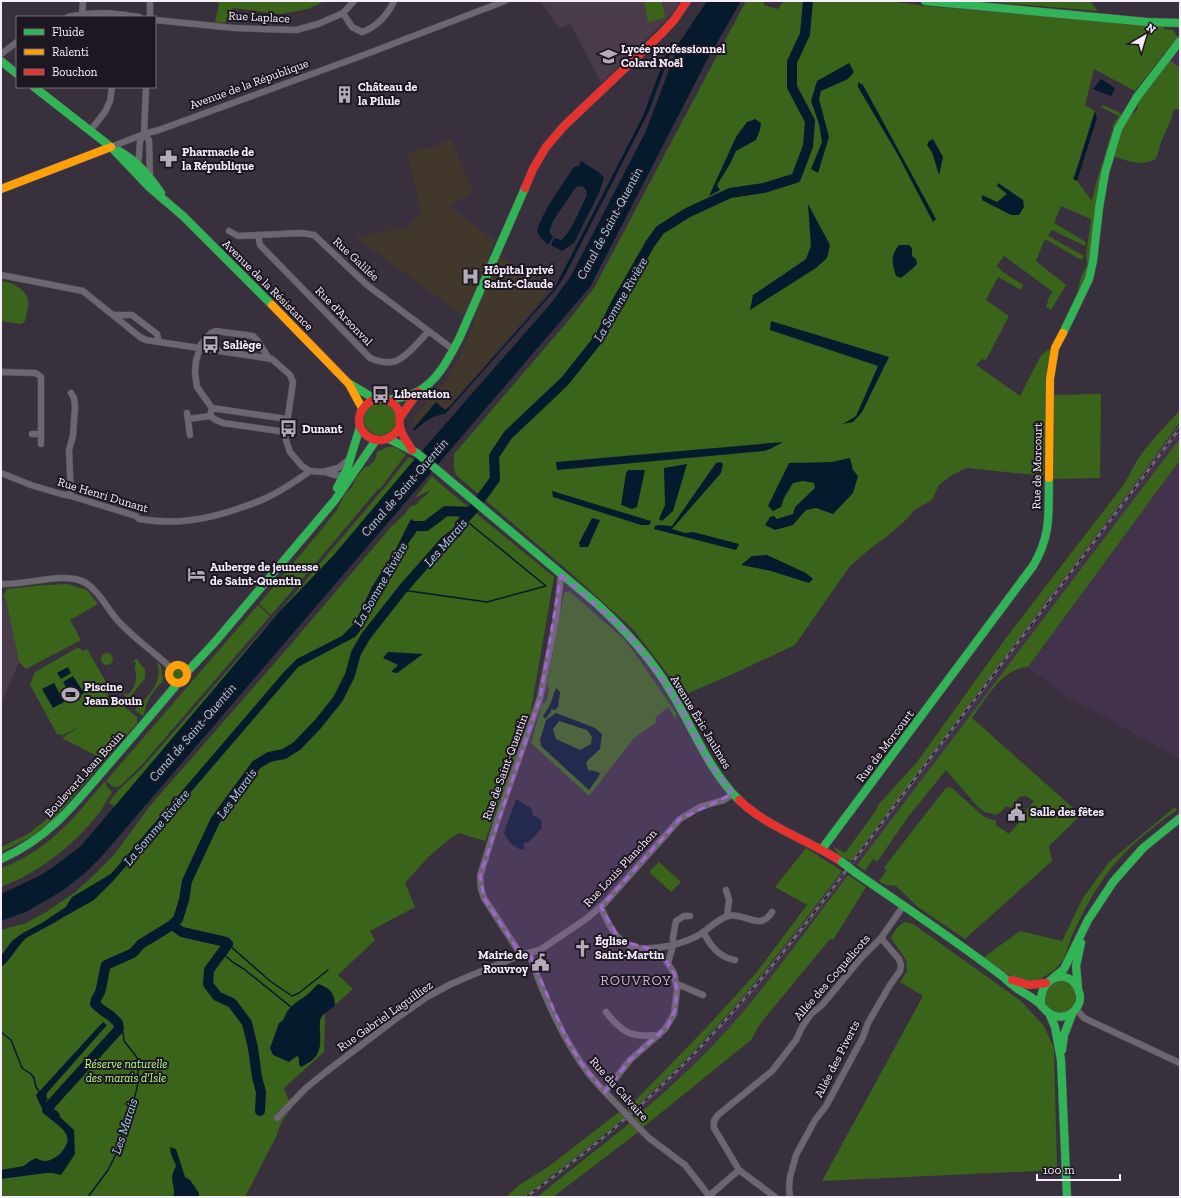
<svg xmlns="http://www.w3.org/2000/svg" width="1181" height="1198" font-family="'Zilla Slab',serif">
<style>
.built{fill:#42324c}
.education{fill:#493b48}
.medical{fill:#41372b}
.green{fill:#39641a}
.water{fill:#051b2d;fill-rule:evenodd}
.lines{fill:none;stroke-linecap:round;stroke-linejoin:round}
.stream{stroke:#051b2d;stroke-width:1.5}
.river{stroke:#051b2d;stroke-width:10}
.street-casing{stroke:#57505b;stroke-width:7}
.fast-casing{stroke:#57505b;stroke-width:9}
.slow-casing{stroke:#57505b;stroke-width:9}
.jam-casing{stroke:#57505b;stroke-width:9}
.street{stroke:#6b666f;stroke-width:6}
.fast{stroke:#30b455;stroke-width:8}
.slow{stroke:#ff9f0a;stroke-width:8}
.jam{stroke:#e5322d;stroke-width:8}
.rail-casing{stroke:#6c6770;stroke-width:3}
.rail{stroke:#1d1721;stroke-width:1.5;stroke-dasharray:4.5;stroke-linecap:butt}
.street-bridge-casing{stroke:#57505b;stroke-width:7;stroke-linecap:butt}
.fast-bridge-casing{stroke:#57505b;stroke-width:9;stroke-linecap:butt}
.street-bridge{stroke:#6b666f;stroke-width:6}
.fast-bridge{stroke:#30b455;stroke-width:8}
.marked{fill:#a066d1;fill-opacity:0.2;stroke:#a066d1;stroke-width:3;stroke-dasharray:8 5;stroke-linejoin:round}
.labels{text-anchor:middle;stroke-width:4;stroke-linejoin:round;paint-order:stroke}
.street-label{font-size:12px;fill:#f6edfc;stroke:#1d1721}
.poi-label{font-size:12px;font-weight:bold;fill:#f6edfc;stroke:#1d1721;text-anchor:start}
.park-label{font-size:12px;font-style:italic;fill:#b4fb8d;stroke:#1d1721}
.water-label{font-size:13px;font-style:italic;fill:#a6d2f1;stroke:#1d1721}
.quarter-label{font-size:14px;letter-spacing:1px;fill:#c7b7d3;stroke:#1d1721}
</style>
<rect width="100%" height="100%" fill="#38313d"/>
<path class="built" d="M1180,47v21l-10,-8z
M1180,422v16l-323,427 -6,-4z
M1180,460v299l-114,-63 -38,-29z
M842,871l6,4 -97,127 -24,28 -35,35 -59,54 -4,-6 62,-59 23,-24 57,-67z"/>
<path class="education" d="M540,1h140l-6,10 -9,10 -64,62 -31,-60 -10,6z
M1,599l5,1 13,62 -18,42z"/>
<path class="medical" d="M451,139l22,52 -23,16 45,34 -6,15 13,2 49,30 -106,123 -9,-8 -22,25 -1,-10 31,-34 13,-22 19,-43 -13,-4 -108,-78 53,-10 13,-15 -14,-59 19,-6 1,2z"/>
<path class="green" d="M218,1h107l-17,8 -28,5 -47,-6 -8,15 -10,-1 4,-18z
M644,1h18l3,17 -17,4z
M746,1h18v4l14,4 6,-8h105l37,5 238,21v2l9,1 5,7 -13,16h-1l-7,10 -22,28 -41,-22 -9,36 10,6 -22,68 4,2 15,20 5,-21 15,-49 3,1 -26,134 -8,26 -3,-2 3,-13 6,-13 -1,-8 5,-37 -30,-13 -7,17 32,19 -1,4 -33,-16 -4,6 36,20 -3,4 -34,-20 -3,1 -8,20 30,24 -15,25 -5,-3 4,-12 3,-3 -49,-36 -7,10 6,6 20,13 -2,5 -23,-13 -12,23 23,16 -23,44 -4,-1 -6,6 44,31 18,-35 4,-7 8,-5 2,3 -5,18 -3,104 -9,1 -69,-7 -14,7 -13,10 -7,15 -18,10 -6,8 -18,16 -19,14 -21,18 -55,79 -60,28 -51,22 -51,-66 -67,-60 -110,-94 -2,-7v-14l114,-133 26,-33z
M981,1h109l8,10z
M1170,60l10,8v41l-7,1 -1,7 -11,25 -5,17c-16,8 -27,2 -43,-3l8,-23 9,-18 3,-1 4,-4 2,-11z
M1103,105l17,8 2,2 -7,15 -2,-1v-4l6,-9 -18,-9z
M1,281c10,1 26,8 27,20 1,6 -2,14 -3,20l-2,2 -3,1 -19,-3z
M1101,394l-1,84 -47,1v-84z
M364 419a16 16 0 1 1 32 0a16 16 0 1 1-32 0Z
M1180,410v12l-32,44 -297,395c-7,-3 -14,-6 -17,-14l11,6 30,-41 4,-8 38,-42 89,-124 119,-155 12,-23 12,-16z
M1180,438v22l-152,207c-26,1 -42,32 -56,51l109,97 -32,31 3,15 -87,78 -47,-32 -22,-21 -10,-1 -7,-4 8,-11 -3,-2 2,-3 59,-76 4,-2 4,2 31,28 12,4v4l13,9 13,-15 -1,-2 13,-16 -8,-5 -7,1 -8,11 -5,-2 -5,6 -5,3 -11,-3 -7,-5 -32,-37 -38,47 -31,45 -4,-3 -8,12 -8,-6z
M387,447h7l12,7 -26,35h-2l-57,68 -50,58 -12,-11 63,-75 15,-19 8,-16 7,-7 4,-9 9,-11 4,-1 6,-6 2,-8z
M409,457l5,3 -81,96 -53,55 -129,154 -36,41 -6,-3c8,-14 22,-24 33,-35l142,-162 100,-118z
M432,476l6,6 116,95 -26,150 -43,114 -26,-8c-24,15 -35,29 -54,50l10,24 -45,24 5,9 -37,35 15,14 -28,25 -1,38 -40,36 5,13 4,5 -12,17 -5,14 -31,60h-244v-230l6,-5 13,-18 6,-6 30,-16 56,-40 77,-88 109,-127 62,-36 16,-37 15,-22 26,-43 -6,-10 -16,32 -23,36 -17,36 -13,13 -45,23 -13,13 -173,202 -43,29 -2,4 -24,16 -19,10 -11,8 -11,15v-26l25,-7 20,-11 28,-19 19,-17 21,-21 35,-48 131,-150 111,-130 15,-14 4,-6 7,-3c3,-6 10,-8 13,-14l-15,8z
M68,584l19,6 11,14 -28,16 11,20 -55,29 -7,-7 -13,-62 -3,-4 4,-7 38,-4z
M569,591l55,48 17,23 35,51v7l-8,-13 -13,11 2,4 -23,16 -45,58 -58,-53 11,-39 5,-4 2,-11 -2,-5 17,-91z
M258,605l12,11 -130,151 -20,19 -4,1 -4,-1 -6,-5z
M77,648h3l3,3 4,-2 23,40 -3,7 9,8 4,-1 17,14v6l-85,98 -23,17 -28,14v-5l27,-13 19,-15 54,-61 -39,-20 19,-12 -18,9 -6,-1 -27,-49 5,-13z
M101 659a6 6 0 1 1 12 0a6 6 0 1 1-12 0Z
M136,659h2v2l7,9v8l-14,18 2,3h-4l-5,-4v-2l4,2c6,-7 9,-13 8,-22 -1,-4 -2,-6 0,-10l-2,-2z
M156,661l5,5 2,15c-6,6 -13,15 -16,22 -2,5 -2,9 -4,13l-8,-6c12,-13 31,-29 21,-49z
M172 674a6 6 0 1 1 12 0a6 6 0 1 1-12 0Z
M104,782l2,1 1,4 5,5c-5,7 -8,15 -13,21 -26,33 -59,59 -98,74v-19c47,-17 72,-49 103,-86z
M1175,807l2,3c-27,19 -55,41 -73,68 -13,18 -23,38 -32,58 -4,9 -6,21 -12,28 -5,6 -15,13 -22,16 -19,8 -40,-13 -54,-23l36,-26 42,10 21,-43 26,-36z
M806,848l36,23c-41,54 -82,108 -128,158 -27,30 -56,57 -85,84l-1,-5 79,-81 50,-55 50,-67 -32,-18z
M659,862l22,20 -10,10 -22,-20z
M848,875l18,12 -33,53 -3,-1 -70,85 -9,16 -110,89 -8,-10c41,-34 85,-76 119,-118 33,-41 64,-84 96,-126z
M905,922l8,2 108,77 23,25 10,22 3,122 -235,11 101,-185 -23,-14 7,-11 -1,-11 -15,-22c3,-7 7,-12 14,-16z
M1044 997a16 16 0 1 1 32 0a16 16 0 1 1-32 0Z
M619,1112l6,5 -53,43 -49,37h-17l13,-12 29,-18z
M630,1123l9,8 -7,6 -79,60h-16z"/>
<path class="water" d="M707,1h34l-35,61 -116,225 -488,569 -18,18 -22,17 -36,21 -25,9v-27l38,-18 17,-11 25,-19 199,-235 53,-55 81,-96 138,-158 19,-26 75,-145 33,-88z
M671,42l3,2 -25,67 -85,166 -8,12 -111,125c-12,1 -22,9 -31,17l-1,-1 1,-2 22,-26 9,8 6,-5 103,-116 88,-171z
M849,63l5,9 -6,7 -27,12 -2,8 10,38 -11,36 -7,-4 11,-27 -3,-18 -8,-23 6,-20z
M1101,79l14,9 -4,8 -18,-7z
M858,82l5,3 73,134 -3,3 -35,-67 -40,-68z
M1095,111l2,7 -20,63 -4,-3 2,-2z
M755,119l6,4 -1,7 -4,10 -20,11 -6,13 -13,21 3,5 -11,6 27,-59 11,-15z
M933,139l10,18 -4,18 -7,-23 -5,-7 2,-4z
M581,161l19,12 4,5 -5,15 -25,50 -12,8 -11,-6 3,-7 7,2c10,-6 20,-34 26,-45l-1,-5 -4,-4 -6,1 -23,34 -4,11 4,5 -5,8 -8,-8 -3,-6c7,-23 24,-44 37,-64l5,-1z
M998,183l25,17 1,7 -5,8h-8l-29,-15v-5l15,7 10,-8 -10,-8z
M808,204l22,41 -3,13 -11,10 -66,42 3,-15 53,-36 5,-13z
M899,245h10l3,3v8l4,3 1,5 -5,5 -11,9 -5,-2c-4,-13 -6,-20 3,-31z
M771,321l118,36 -27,55 -9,10 -10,2 13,-8 22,-50 -108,-36z
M783,442l-13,7 -6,2 -207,19 -1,-8z
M850,458l3,12 5,6 -5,17 -20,21 -17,-6 -10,2 -13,15 -18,5 -10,-5 5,-8 4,-1 3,3 16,-5 2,-7 20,-19 -1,-5 -11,-2 -10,2 -9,15 -3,9 -8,4 -5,-5 21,-43 43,-1z
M720,462l3,2 -2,9 -49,56 13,4 8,-1 46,12 -3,6 -82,-21 1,-3 4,-1 13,1 44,-63z
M687,464l-14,47 -11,10 -3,-2 6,-14 -1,-37z
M628,470h17l-8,37 -5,2 -11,-4 5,-32z
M552,491l99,30 -2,4h-8l-88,-28z
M592,518l8,2 -12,27h-8l-1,-4z
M411,519l6,4v6l-26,43 -15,22 -16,37 -5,6 -57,30 -109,127 -77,88 -18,18 -68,38c-9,9 -15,21 -25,29v-11l11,-15 11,-8 19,-10 24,-16 6,-10 39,-23 173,-202 13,-13 45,-23 13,-13 17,-36 23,-36z
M767,555l39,18 7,6 -4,4 -38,-12 -30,-6 11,-9z
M388,652l35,2 -26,19 -6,-1 7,-7 -15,-7z
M68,667l3,6 -10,6 -4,-6z
M73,676l11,17 -11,6 -10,-17z
M54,683l10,19 -11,6 -11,-19z
M556,688l4,4 -2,15 -3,3 -4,-1v3l-6,7 -2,-3 7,-11z
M556,713l39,15 7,6 -2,15 -14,13 2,8 6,1 6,2 -1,3 -10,14 -48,-44 -1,-6 6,-20zM559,721l28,9 5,7 -1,7 -11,6 -24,-11 -3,-10z
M516,799l15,9 2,7 8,5 1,8 -12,13 -7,3 2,4 -4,2 -11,-7 -6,-10z
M318,984c11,3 17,9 17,22 -4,3 -12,8 -14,12 -2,4 -1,9 -1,13 1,19 0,27 -19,36l-2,-2v-7l-2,-2 -8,6 -16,-7 -3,-7 9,-25 4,-3 5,-10 6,-6 13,-9z
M103,1022l4,3 -60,68 -1,7 1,5 27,25 1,24 -14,21 -8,-2h-7l-45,6v-9l23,-4 6,-5 6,-3c6,4 12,4 18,0 5,-2 8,-6 11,-11 9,-14 -8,-21 -16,-30 -6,-6 -10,-14 -13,-22z
M170,1147l6,2 9,28 5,3 9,13v4h-26c4,-14 -6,-14 3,-31 -2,-7 -6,-11 -6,-19z"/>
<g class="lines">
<path class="stream" d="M402,590l85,12 59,-16 -82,-67
M228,944l42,37 22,15 7,-3 29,-23
M222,953l12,10 10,6 47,38
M1,1032l10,8 11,28 9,6 3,4 2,9 4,6
M46,1098l6,5
M88,1197l20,-27 10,-20 5,-21 12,-33 3,-13v-21l-2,-6 -12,-15 -1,-8 -4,-4"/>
<path class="river" d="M409,534l5,-8h12l20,-15 25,1 24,-33 -1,-23 14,-21 57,-54 35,-44 14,-30 36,-63 10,-14 27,-17 43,-20 34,-5 32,-10 12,-32 2,-25 -18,-34v-25l13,-28 3,-33
M172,925l10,7 44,10 2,2 -19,26 -1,14 9,12 15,7 15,20 6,25 4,29 4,15 -1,19
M55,1116l-8,-6 5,-7 67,-74 -1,-6 -7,-7 -9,-6 -7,-6c0,-5 3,-7 5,-12 3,-9 3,-18 6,-27l27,-12 8,-9 31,-19 6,-6 6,-19 3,-19 28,-60 41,-56 13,-8 15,-3 13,-8 21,-22 20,-25 12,-24 6,-22 10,-17 36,-46 43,-49 12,-9 7,-13 7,-7"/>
<defs>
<path id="street" d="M343,13l9,14 10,5c15,-5 26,-18 32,-31
M82,14l1,-13
M68,17c25,-6 46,-4 71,0
M150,17v-16
M155,20l79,8 62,2 22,-6 25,-11 11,-12
M1,54l16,-12
M90,131l15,-19 5,-11 2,-14
M144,134l5,6 1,37
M111,147l33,-13 15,-4 210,-77 136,-52
M138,168l2,-27 4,-7 2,-47
M229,231l9,5 64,-3 12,2 53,50 87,65
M258,235l2,10 110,113c7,3 14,5 22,4 12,-1 28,-22 36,-30
M1,275l82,16 57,46 6,3 126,19 18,16 3,7 -8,55 5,15 12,14 8,5 13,1 15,-4 12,-9
M113,315h19l25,19 2,8
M1,372l35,1 5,4v67
M71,393l3,5 1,9 -2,29 -4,14 2,46
M212,408l-15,-21 -2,-14 1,-12 5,-17 10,-11 5,-2 37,5 4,4 11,17
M187,413l3,22
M188,419l22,-3
M286,432l-63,-9 -7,-3 -6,-4 2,-8 75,11
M32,434h9
M325,472c7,2 15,6 22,2
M1,473l30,12 30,9 10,2 65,20 3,3c36,6 67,1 101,-11 9,-3 18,-6 26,-10 16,-7 30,-17 44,-27
M1,584c24,1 49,-9 74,-5 5,1 12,4 16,8 12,10 18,25 29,36 15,16 34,29 51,45
M726,890l3,10 -2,16
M601,907c2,6 5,11 8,17 12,24 28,27 53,23 13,-2 24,-5 35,-11 10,-5 20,-17 31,-20 17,-4 32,16 44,-4
M703,932c8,14 15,25 32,28
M529,953c13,39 35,89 60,121 11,14 24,26 36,39
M521,955l-37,-57 -3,-9 -1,-13 16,-52 44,-126 16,-79 5,-44
M668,963l5,-18v-8l3,-16 8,-5h6
M677,984l26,11
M1076,1009l8,9 96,45
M606,1012c16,21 26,26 53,23
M605,1092l25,-32 35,-31 9,-15 3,-24 -3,-17 -9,-14 -15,-10
M277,1118l29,-30 21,-17 70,-53 30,-21 22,-12 23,-10 49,-20 19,-5 46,-31 19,-16 75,-84 20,-12 24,-7 9,-6
M631,1120l18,18 36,27 25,32
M709,1196l30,-26
M775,1197l-36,-27 -25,-42v-7l4,-6 54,-44 24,-31 6,-13 9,-13 11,-9 40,-48 19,-19 23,-33
M790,1197l-1,-9 1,-11 6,-22 19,-35 11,-14 37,-69 5,-14 22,-38 10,-14 1,-6 -2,-6 -18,-21"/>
<path id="fast" d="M925,1l222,21 33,1
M1,61l16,13
M34,87l77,60 38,40 34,29 89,89
M119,151c18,10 30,25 42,42
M1063,333l26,-54 4,-18 6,-53 6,-35 13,-44 19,-32 43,-56
M350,384l25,15
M387,400c10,-2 21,-3 30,-8 20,-10 32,-34 42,-53l66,-151
M389,439l28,14 180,151c27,25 52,52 71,83 24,37 39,82 71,113
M337,488l10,-19 13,-42
M187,672l28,-30 120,-142 41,-60
M822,849l211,-283c19,-32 15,-53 16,-88
M1,859c45,-20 70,-50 101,-87 26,-30 51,-59 76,-89
M856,873c49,34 99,67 146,103 6,5 12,11 19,15 6,4 12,7 18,12 5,5 8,11 16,13 14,4 29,-10 24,-24 -7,-25 -40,-18 -38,12
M1053,978l11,-9 24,-49 25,-38 30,-34 37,-30
M1078,987l-2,-21 5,-23
M1049,1013l6,14 6,33 6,137
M1062,1050l2,-15 9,-23"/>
<path id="slow" d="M1,189l110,-42
M272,305l77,79 13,24
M1049,478l1,-99 5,-31 8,-15
M169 674a9 9 0 1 1 18 0a9 9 0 1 1-18 0Z"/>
<path id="jam" d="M525,188l8,-19 13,-22 18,-21 98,-93 12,-13 13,-19
M401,416l17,-24
M400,427c-19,30 -55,2 -35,-21 4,-4 8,-7 14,-7 7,0 14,2 18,9 5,6 1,13 3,20 2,8 8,15 12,22
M739,800c29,28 70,40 103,62
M1012,980l17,5 17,-2"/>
</defs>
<use href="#street" class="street-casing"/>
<use href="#fast" class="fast-casing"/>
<use href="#slow" class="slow-casing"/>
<use href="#jam" class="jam-casing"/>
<use href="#street" class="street"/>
<use href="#fast" class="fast"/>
<use href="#slow" class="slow"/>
<use href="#jam" class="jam"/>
<defs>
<path id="rail" d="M526,1197c71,-51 137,-108 195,-172 70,-77 132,-164 195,-248 88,-116 176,-232 264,-349"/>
</defs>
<use href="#rail" class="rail-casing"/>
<use href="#rail" class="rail"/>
<defs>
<path id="street-bridge" d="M625,1113l6,7"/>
<path id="fast-bridge" d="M842,862l14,11"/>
</defs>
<use href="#street-bridge" class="street-bridge-casing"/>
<use href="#fast-bridge" class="fast-bridge-casing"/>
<use href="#street-bridge" class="street-bridge"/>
<use href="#fast-bridge" class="fast-bridge"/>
</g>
<path class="marked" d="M561,575l61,52 16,19 38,52 32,62 25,34 -53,25 -79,88 19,33 30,9 15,10 9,14 3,17 -2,20 -7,16 -38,34 -25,32 -22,-26 -17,-28 -37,-85 -8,2 -37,-57 -4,-22 60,-178z"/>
<defs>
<symbol id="school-bare" viewBox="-9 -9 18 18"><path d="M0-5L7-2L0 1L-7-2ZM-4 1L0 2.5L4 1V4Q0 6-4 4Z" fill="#b4abb9" stroke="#1d1721" stroke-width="2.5" paint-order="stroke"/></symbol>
<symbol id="building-bare" viewBox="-9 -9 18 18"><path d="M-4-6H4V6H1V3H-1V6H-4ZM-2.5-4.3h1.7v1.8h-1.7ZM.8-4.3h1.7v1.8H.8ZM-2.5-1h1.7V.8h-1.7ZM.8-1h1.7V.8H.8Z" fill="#b4abb9" stroke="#1d1721" stroke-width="2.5" paint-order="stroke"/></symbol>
<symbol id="pharmacy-bare" viewBox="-9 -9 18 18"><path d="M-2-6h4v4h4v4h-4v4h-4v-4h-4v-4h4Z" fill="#b4abb9" stroke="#1d1721" stroke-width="2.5" paint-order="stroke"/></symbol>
<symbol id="hospital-bare" viewBox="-9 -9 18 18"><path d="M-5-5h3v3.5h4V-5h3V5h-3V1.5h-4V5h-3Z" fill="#b4abb9" stroke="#1d1721" stroke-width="2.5" paint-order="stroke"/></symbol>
<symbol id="bus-bare" viewBox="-9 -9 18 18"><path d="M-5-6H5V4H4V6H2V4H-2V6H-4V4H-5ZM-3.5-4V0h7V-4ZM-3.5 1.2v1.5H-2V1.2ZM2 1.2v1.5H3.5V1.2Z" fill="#b4abb9" stroke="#1d1721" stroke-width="2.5" paint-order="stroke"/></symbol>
<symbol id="hotel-bare" viewBox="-9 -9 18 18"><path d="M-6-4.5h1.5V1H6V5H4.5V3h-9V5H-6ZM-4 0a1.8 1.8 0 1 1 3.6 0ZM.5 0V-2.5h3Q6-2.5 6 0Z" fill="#b4abb9" stroke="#1d1721" stroke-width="2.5" paint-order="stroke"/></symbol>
<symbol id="stadium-bare" viewBox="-9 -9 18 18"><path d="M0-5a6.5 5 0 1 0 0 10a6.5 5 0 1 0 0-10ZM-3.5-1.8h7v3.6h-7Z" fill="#b4abb9" stroke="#1d1721" stroke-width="2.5" paint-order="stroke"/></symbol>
<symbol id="civic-bare" viewBox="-9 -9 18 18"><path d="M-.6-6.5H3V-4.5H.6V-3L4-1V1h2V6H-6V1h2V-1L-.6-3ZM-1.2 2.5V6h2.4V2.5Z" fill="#b4abb9" stroke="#1d1721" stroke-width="2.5" paint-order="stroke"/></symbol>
<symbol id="church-bare" viewBox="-9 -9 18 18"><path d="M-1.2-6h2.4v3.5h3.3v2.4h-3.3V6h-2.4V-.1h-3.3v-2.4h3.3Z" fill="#b4abb9" stroke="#1d1721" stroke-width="2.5" paint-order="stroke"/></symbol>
</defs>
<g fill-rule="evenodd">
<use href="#school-bare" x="596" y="44" width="25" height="25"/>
<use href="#building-bare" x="332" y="82" width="25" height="25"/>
<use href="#pharmacy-bare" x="156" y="146" width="25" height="25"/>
<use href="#hospital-bare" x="458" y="264" width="25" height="25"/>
<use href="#bus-bare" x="198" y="332" width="25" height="25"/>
<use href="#bus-bare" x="368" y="382" width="25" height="25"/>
<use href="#bus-bare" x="276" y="416" width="25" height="25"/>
<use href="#hotel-bare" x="184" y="562" width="25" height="25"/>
<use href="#stadium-bare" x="58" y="682" width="25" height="25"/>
<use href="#civic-bare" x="1004" y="800" width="25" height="25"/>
<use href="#church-bare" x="570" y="936" width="25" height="25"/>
<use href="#civic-bare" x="528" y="950" width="25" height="25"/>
</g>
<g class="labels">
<g class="street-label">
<text transform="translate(259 17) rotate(3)" y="4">Rue Laplace</text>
<text transform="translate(249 84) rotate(-20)" y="4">Avenue de la République</text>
<text transform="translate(356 259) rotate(43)" y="4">Rue Galilée</text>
<text transform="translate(268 285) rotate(45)" y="4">Avenue de la Résistance</text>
<text transform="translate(344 316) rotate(46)" y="4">Rue d'Arsonval</text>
<text transform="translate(1037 466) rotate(-89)" y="4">Rue de Morcourt</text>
<text transform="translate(103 495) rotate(17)" y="4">Rue Henri Dunant</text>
<text transform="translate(701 722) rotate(59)" y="4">Avenue Éric Jaulmes</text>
<text transform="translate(885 746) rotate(-53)" y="4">Rue de Morcourt</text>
<text transform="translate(505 767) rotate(-70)" y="4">Rue de Saint-Quentin</text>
<text transform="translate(84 774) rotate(-48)" y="4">Boulevard Jean Bouin</text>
<text transform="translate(620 868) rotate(-47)" y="4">Rue Louis Planchon</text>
<text transform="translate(832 977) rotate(-49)" y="4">Allée des Coquelicots</text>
<text transform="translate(385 1016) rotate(-35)" y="4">Rue Gabriel Laguilliez</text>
<text transform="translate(837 1059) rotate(-63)" y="4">Allée des Piverts</text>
<text transform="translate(619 1089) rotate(48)" y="4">Rue du Calvaire</text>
</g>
<g class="poi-label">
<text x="621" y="53">Lycée professionnel<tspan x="621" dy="14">Colard Noël</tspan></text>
<text x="358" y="91">Château de<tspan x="358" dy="14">la Pilule</tspan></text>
<text x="182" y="156">Pharmacie de<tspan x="182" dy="14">la République</tspan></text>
<text x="484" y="274">Hôpital privé<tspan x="484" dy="14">Saint-Claude</tspan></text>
<text x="223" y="349">Saliège</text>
<text x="394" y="398">Liberation</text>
<text x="302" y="433">Dunant</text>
<text x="210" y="571">Auberge de jeunesse<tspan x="210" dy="14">de Saint-Quentin</tspan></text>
<text x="84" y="691">Piscine<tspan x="84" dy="14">Jean Bouin</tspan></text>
<text x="1030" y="816">Salle des fêtes</text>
<text x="595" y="945">Église<tspan x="595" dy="14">Saint-Martin</tspan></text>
<text x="528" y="959" text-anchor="end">Mairie de<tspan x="528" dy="14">Rouvroy</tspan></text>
</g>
<g class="park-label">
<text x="126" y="1068">Réserve naturelle<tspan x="126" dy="14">des marais d'Isle</tspan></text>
</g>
<g class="water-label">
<text transform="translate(609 223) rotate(-62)" y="5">Canal de Saint-Quentin</text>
<text transform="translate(620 299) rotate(-60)" y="5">La Somme Rivière</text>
<text transform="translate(404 487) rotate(-49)" y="5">Canal de Saint-Quentin</text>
<text transform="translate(445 542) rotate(-49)" y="5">Les Marais</text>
<text transform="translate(380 584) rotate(-60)" y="5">La Somme Rivière</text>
<text transform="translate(192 732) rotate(-49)" y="5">Canal de Saint-Quentin</text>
<text transform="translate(236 793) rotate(-54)" y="5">Les Marais</text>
<text transform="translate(156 827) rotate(-50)" y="5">La Somme Rivière</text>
<text transform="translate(124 1126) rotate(-72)" y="5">Les Marais</text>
</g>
<g class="quarter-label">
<text x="636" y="985">ROUVROY</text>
</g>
</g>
<rect width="1181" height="1198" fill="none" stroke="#f6edfc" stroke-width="4"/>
<rect x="16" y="16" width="140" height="72" fill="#1d1721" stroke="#746d79"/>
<rect x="24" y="29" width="20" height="6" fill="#30b455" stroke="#746d79"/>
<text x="52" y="36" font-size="12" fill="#f6edfc">Fluide</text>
<rect x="24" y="49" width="20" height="6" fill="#ff9f0a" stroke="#746d79"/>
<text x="52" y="56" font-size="12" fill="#f6edfc">Ralenti</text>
<rect x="24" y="69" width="20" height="6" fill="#e5322d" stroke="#746d79"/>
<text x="52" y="76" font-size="12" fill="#f6edfc">Bouchon</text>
<g transform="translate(1145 36) rotate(38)" stroke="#1d1721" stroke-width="3" paint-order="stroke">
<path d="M0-3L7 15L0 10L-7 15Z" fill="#f6edfc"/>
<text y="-6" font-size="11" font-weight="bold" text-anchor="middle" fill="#f6edfc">N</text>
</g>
<path d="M1037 1174v6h83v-6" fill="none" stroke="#f6edfc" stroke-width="2"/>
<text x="1043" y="1174" font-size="12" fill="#f6edfc" stroke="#1d1721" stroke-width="3" paint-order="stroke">100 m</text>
</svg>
